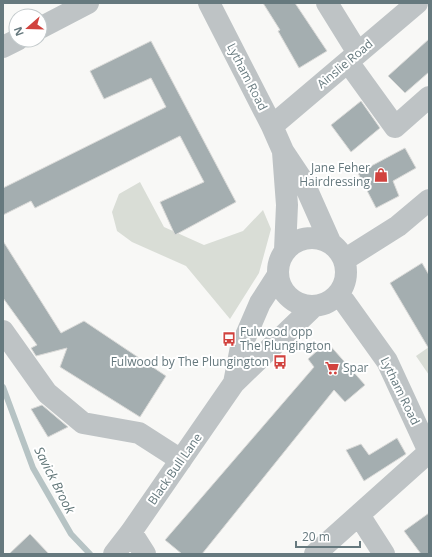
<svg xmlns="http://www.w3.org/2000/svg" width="432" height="557" font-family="'Open Sans',sans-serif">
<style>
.green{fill:#d9ddd6}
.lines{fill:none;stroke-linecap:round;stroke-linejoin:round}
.stream{stroke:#b6c3c4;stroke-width:6}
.building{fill:#a4aeb0;stroke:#dadad8}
.minor{stroke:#bec3c5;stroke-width:22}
.labels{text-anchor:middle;stroke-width:4;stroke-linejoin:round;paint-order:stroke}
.street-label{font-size:12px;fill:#66797e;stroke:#fff}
.poi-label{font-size:12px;fill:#66797e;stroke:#fff;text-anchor:end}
.water-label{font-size:13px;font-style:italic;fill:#617678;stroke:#fff}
</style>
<rect width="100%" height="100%" fill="#f8f8f6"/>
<path class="green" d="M140,182l24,45 40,18 39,-14 20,-21 8,19 -12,44 -29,46 -44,-53 -54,-24 -15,-11 -5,-19 7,-18z
M429,347v28l-13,-19z"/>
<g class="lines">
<path class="stream" d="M3,387l30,81 38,66 19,20"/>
</g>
<path class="building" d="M263,3h32l32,48 -28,17 -21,-37 2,-1z
M429,39v33l-24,21 -17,-17z
M151,41l85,161 -61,33 -15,-33 44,-20 -24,-46 -145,72 -4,-7 -28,14v-27l163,-81 -15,-29 -47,21 -14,-28z
M361,101l19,27 -29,24 -20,-27z
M405,148l11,20 -23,13 6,15 -23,12 -18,-35z
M3,241l58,92 23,-12 82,55 -26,41 -80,-50 7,-19 -31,8 -5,-8 6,-3 -34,-47z
M422,263l7,12v74l-39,-66z
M327,342l38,43 -20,17 -11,-12 -132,164h-20l-17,-14 149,-173 -6,-8z
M42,405l26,22 -20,10 -17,-28z
M397,438l9,16 -42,27 -18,-31 15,-6 8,11z
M429,513v41h-8l-17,-23z
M30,534l19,20h-40z"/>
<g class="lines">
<path class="minor" d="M209,3l63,123 11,25 20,30 28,63
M327,3l31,50
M40,28l48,-25
M3,47l14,-7
M348,62l47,65 34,-30
M272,126l145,-123
M283,152l4,53 -2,45
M278 272a34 34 0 1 1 68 0a34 34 0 1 1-68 0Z
M344,260l54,-34 31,-26
M336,297l8,4 43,60 42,91
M3,331l44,62 36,30 56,10 42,27
M234,383l7,-36 19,-44 18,-28
M359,515l25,39
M131,532l14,22
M114,554l17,-22 103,-149 79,-76
M315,554l114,-102"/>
</g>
<defs>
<symbol id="shop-bare" viewBox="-9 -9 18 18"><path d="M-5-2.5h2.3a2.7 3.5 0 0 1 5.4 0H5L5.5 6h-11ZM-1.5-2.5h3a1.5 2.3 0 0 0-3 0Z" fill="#d1423e" stroke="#fff" stroke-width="2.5" paint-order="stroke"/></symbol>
<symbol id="bus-bare" viewBox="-9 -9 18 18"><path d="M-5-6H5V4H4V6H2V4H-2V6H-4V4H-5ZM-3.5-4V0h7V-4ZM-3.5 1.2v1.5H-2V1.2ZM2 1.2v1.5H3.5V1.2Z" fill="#d1423e" stroke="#fff" stroke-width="2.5" paint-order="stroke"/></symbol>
<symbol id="supermarket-bare" viewBox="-9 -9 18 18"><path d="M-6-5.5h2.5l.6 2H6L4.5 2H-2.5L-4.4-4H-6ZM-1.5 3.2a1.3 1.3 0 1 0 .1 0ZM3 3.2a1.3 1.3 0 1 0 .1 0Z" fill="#d1423e" stroke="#fff" stroke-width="2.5" paint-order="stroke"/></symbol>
</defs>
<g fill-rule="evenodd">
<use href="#shop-bare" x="371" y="165" width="20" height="20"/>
<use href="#bus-bare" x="219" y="329" width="20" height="20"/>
<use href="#bus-bare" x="270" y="352" width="20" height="20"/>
<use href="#supermarket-bare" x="322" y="358" width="20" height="20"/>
</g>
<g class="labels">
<g class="street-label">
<text transform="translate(345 64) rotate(-40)" y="4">Ainslie Road</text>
<text transform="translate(247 77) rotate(63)" y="4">Lytham Road</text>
<text transform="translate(400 391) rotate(64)" y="4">Lytham Road</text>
<text transform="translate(175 469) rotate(-55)" y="4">Black Bull Lane</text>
</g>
<g class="poi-label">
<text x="370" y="172">Jane Feher<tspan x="370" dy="14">Hairdressing</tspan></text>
<text x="240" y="336" text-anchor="start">Fulwood opp<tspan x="240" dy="14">The Plungington</tspan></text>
<text x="269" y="366">Fulwood by The Plungington</text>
<text x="343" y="372" text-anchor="start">Spar</text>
</g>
<g class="water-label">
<text transform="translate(55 480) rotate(63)" y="5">Savick Brook</text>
</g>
</g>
<rect width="432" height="557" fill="none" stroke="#66797e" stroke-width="8"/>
<g transform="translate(28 28) rotate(250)"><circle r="19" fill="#ffffff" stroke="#c2c9cb"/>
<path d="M0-3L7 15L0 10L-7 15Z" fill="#d1423e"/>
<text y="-6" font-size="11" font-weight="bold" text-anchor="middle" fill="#66797e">N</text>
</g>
<path d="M296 541v6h64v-6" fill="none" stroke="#66797e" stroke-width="2"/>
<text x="302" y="541" font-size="12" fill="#66797e" stroke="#ffffff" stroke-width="3" paint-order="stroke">20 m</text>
</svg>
